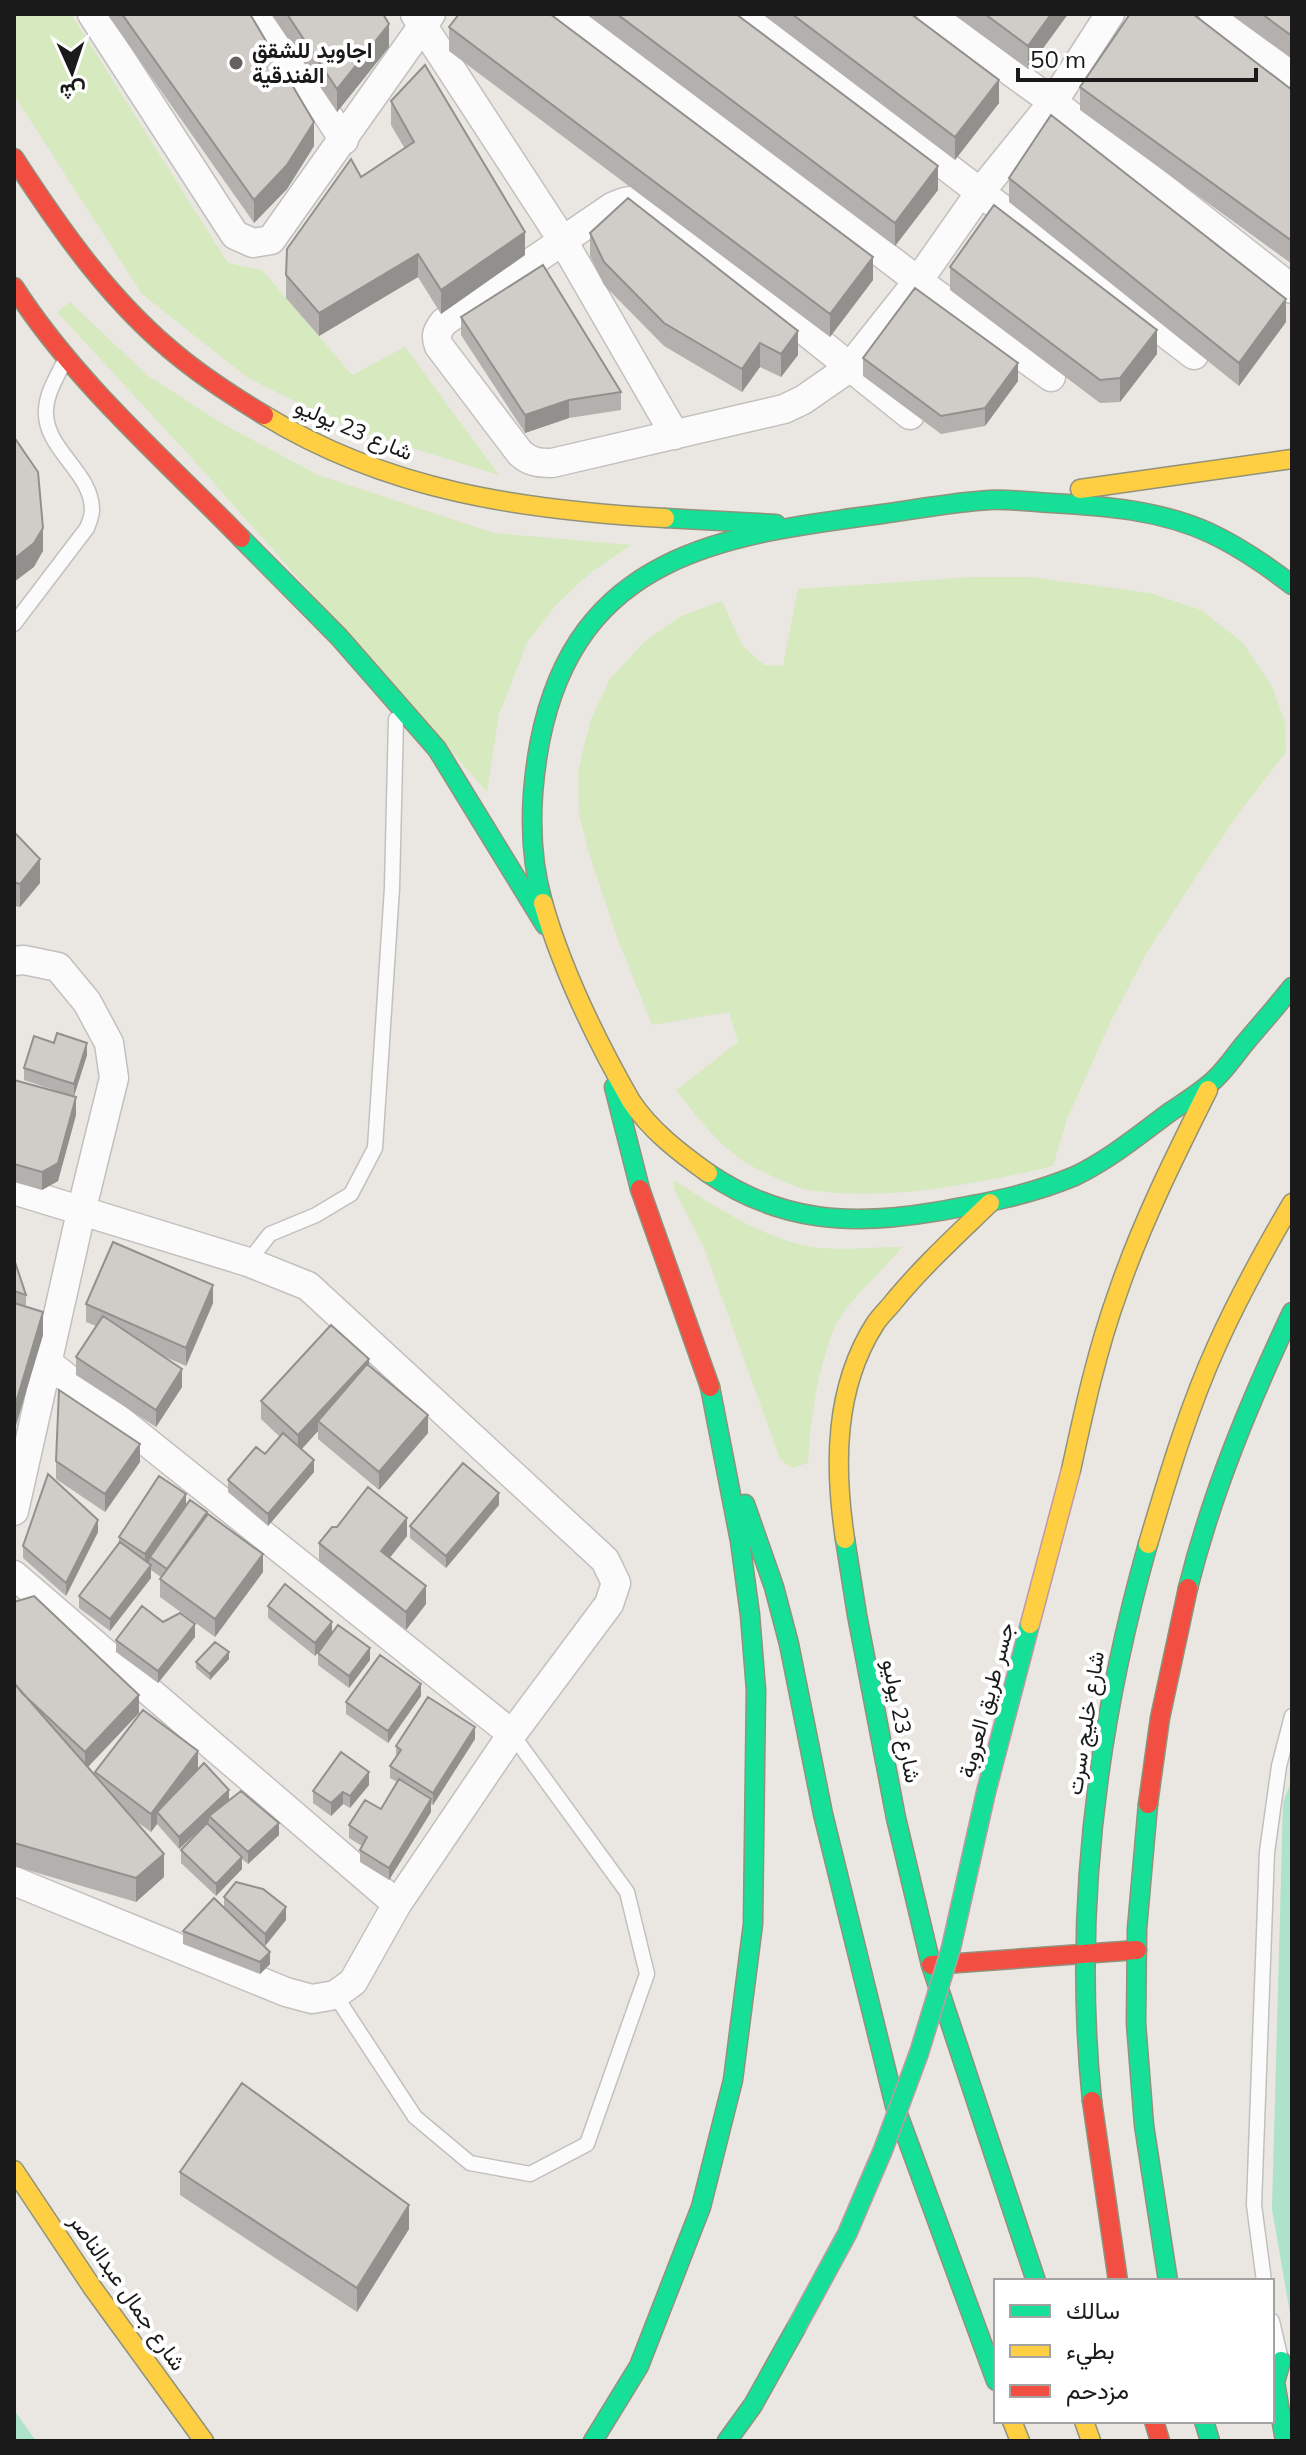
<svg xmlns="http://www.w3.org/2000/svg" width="1306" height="2455" font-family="Mulish,Vazirmatn,sans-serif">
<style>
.grass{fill:#d6e9bf}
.pitch{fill:#ace3ca}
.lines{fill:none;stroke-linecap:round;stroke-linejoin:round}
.lane-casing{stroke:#c2c0be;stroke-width:17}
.street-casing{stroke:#c2c0be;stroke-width:31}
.fast-casing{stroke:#91927b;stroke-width:21}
.slow-casing{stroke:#91927b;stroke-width:21}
.jam-casing{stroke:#91927b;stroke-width:21}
.lane{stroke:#fcfbfb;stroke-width:14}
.street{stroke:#fcfbfb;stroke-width:28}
.fast{stroke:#16e098;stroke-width:18}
.slow{stroke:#ffcf43;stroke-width:18}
.jam{stroke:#f24e42;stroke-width:18}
.fast-bridge-casing{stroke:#bf9aa4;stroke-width:21;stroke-linecap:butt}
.slow-bridge-casing{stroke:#bf9aa4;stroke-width:21;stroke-linecap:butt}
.fast-bridge{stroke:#16e098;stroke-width:18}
.slow-bridge{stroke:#ffcf43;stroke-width:18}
.wall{fill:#b3b0ad}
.shaded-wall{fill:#92908d}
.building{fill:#d0cdc9;stroke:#92908d;stroke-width:2}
.poi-dot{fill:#636260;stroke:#fff;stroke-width:3}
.labels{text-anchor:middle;stroke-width:8;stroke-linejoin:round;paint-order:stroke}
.poi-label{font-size:22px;font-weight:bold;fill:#1a1a1a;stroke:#fff;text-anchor:start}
.street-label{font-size:22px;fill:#1a1a1a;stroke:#fff}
</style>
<rect width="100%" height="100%" fill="#eae7e2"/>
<path class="grass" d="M14,14h57l157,249 34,7 90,105 53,-28 94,128 -148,-46 -103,-51 -106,-84 -128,-199z
M70,302l77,73 74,48 97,52 176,58 137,12 -41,28 -34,32 -29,38 -28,71 -12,78 -289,-327 -141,-153z
M974,577h57l119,16 51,17 41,32 30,44 13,36 1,30 -46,59 -33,49 -61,94 -37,71 -42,94 -14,47c-75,18 -172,37 -249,23 -13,-3 -50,-21 -61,-28 -28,-20 -47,-45 -67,-71l62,-48 -9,-30 -77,13 -34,-85 -29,-86 -10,-40 -1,-43 13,-52 19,-40 33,-36 38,-27 41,-15 20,44 22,20 19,1 15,-77z
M674,1180c41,27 96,63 146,68 27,2 55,-1 82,-1 -21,26 -48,47 -65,76 -5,8 -8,20 -11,29 -11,37 -16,72 -18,111l-16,5 -12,-9 -76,-211 -30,-59z"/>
<path class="pitch" d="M1292,1779v546l-20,-116 11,-406z
M14,2410l22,31h-22z"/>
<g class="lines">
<defs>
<path id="lane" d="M14,624l73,-96c2,-5 5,-12 5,-18 0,-39 -49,-61 -46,-101 1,-17 11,-32 18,-47
M248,1262l22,-28 46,-19 35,-21 24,-46 17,-260 4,-169
M335,1995l80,122 55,46 60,11 57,-30 60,-170 -20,-82 -115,-158
M1264,2281l-10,-76 13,-353 12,-86 13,-50
M1272,2321l9,39"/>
<path id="street" d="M92,14l143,221 18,8 18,-3 160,-226
M261,14l83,126
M415,14l148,227 112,194
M569,14l349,267 133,96
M746,14l448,341
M931,14l122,88 239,187
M1213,14l79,59
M910,415l-263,-211c-14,-6 -22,-3 -35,3l-168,115c-7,9 -9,14 -5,24l81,107c10,9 18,10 32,10l232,-54 19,-9 46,-32 69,-87 63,-90 72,-89 57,-88
M14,961l10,-1 34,7 29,35 22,41 5,35 -33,134 -67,299
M14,1190l234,72 60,24 297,274 11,23 -7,21 -97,130 -115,170 -44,78 -18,13 -23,4 -26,-7 -272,-111
M47,1362l465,372
M14,1575l383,329"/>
<path id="fast" d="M665,518l111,6
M241,538l98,99 98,112 108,176
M543,903c-15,-52 -13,-109 -3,-162 37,-187 182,-206 342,-227 36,-5 72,-12 108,-14 20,-1 41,2 61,3 54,3 109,7 159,30 30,14 56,32 82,52
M614,1087l26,102
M708,1173c72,49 143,53 226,39 48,-8 96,-17 141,-36 35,-17 64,-41 95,-64 15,-10 31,-20 44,-32 12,-11 21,-25 31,-37 16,-19 32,-37 47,-56
M745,1504l29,83 15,57 34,170 72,292 101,275
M845,1539l12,76 39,203 35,147 105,316
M1188,1588c24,-96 62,-187 104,-276
M1148,1804l-11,125 -1,94 8,102 24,156
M1092,2101c-19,-187 5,-377 56,-557
M1281,2361l-6,21 10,59
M1204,2421l6,20
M593,2441l46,-75 62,-159 32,-127 20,-156 3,-234 -6,-75 -10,-74 -30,-154
M727,2441l26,-36 43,-77"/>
<path id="slow" d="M264,415c124,76 258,95 401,103
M1080,489l212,-30
M543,903c20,70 52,135 88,198 19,29 49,52 77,72
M1071,1470c13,-60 26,-120 47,-178 24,-70 57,-136 90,-202
M845,1539c-11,-73 -11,-151 30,-215 6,-9 14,-16 20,-24 29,-35 62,-65 95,-97
M1148,1544c20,-67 40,-135 69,-199 22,-49 48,-96 75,-142
M14,2170l78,117 112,154
M1012,2421l8,20
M1084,2421l7,20"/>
<path id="jam" d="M14,158c48,74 99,147 169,202 25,20 53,38 81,55
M14,287c61,95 149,171 227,251
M640,1189l70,198
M1148,1804l12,-86 28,-130
M931,1965l206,-15
M1092,2101l26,180
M1154,2421l6,20"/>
</defs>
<use href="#lane" class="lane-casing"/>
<use href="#street" class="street-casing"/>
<use href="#fast" class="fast-casing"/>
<use href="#slow" class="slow-casing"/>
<use href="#jam" class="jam-casing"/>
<use href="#lane" class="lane"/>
<use href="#street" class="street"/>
<use href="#fast" class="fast"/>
<use href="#slow" class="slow"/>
<use href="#jam" class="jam"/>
<defs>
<path id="fast-bridge" d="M796,2328l51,-94 36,-84 36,-97 32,-105 35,-156 44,-168"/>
<path id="slow-bridge" d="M1030,1624l41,-154"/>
</defs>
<use href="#fast-bridge" class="fast-bridge-casing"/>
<use href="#slow-bridge" class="slow-bridge-casing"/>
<use href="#fast-bridge" class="fast-bridge"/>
<use href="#slow-bridge" class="slow-bridge"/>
</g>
<path class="wall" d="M107,14h143l64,132 -27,43 -33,34z
M271,14h112l6,33 -52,65z
M586,14h150l202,176 -43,56z
M762,14h149l88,89 -44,57z
M953,14h115l-40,55z
M1230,14h62v45z
M449,27l424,253 -43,57 -381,-286z
M1080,87l212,3v174l-212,-154z
M391,101l134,154 -84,59 -23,-37 -99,59 -33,-38v-23l75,-98 44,-28 -14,-24z
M1009,178l277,144 -47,64 -230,-184z
M590,233l208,122 -17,22 -21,-10 -18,25 -78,-46 -60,-61 -14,-29z
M950,267l207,87 -37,48 -20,1 -150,-113z
M461,317l160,75v18l-52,8 -44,15 -64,-98z
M863,358l155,23 -33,45 -44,8 -78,-58z
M14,832l26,51 -20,24 -6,-1z
M87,1055l-13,41 2,19 -18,66 -16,9 -28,-8v-102l55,15 -45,-15v-12z
M14,1259l12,36v12l17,28 -29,97z
M213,1303l-27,63 -25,-11 21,32 -26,40 -80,-52v-18l20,-31 -10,-4v-18z
M369,1366l59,67 -49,57 -61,-51v-8l-16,18 12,23 -46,54 -40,-34v-12l37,-26 15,-17 -19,-18v-18z
M56,1461l84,1 -35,50 -49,-33z
M499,1505l-53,63 -36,-30v-12z
M186,1506l21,9 56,57 -48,65 -55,-40v-18l1,-2 -10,-7v8l-41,53 -31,-23v-12l40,-53v-6z
M98,1532l-32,64 -43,-38v-12z
M407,1536l-18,22 37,46 -20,26 -87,-69v-18z
M14,1602l125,111 -51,54 7,9v-4l103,-3 31,31 50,35 -31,29 -6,-5v10l-26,27 -35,-33v-13l26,-27 -28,26 -22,-25 -6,8 -18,-13 31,58 -28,25 -122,-36z
M268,1606l64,27 38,27 -21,28 -31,-23v-12l4,-6 -7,9 -47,-38z
M163,1622l32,15 -37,46 -42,-31v-12z
M229,1659l-19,21 -14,-12v-6z
M421,1696l-33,47 -42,-29v-12z
M475,1739l-42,66 -2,-1v8l-42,68 -29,-18v-12l2,-4 -13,-8v-13l32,-16 16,-27 -7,-4v-12l6,-8v-12z
M369,1785l-19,23 -7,-4 -12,12 -18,-13v-12z
M224,1897l62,23 -21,26 5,18 -10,10 -77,-30v-13l41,-23z
M180,2172l229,57 -52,83 -177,-117z"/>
<path class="shaded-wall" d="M1051,14h17l-40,55v-23z
M389,24v23l-52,65v-23z
M999,80v23l-44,57v-23z
M314,122v24l-27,43 -33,34v-23z
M938,166v24l-43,56v-23z
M525,232v23l-84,59v-24z
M418,254v23l-99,59v-23z
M873,257v23l-43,57v-23z
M1286,299v23l-47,64v-23z
M1157,330v24l-37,48v-24z
M798,331v24l-17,22v-23z
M760,343v24l-18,25v-23z
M1018,363v18l-33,45v-18z
M569,400v18l-44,15v-18z
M43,528v23l-9,16 -20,15v-23z
M40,859v24l-20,24v-23z
M87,1043v12l-13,41v-12z
M76,1097v18l-18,66 -16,9v-18z
M213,1285v18l-27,63v-18z
M43,1312v23l-29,97v-23z
M369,1359v18l-51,44v10l-20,22v-18z
M182,1369v18l-26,40v-17z
M428,1415v18l-49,57v-18z
M140,1444v18l-35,50v-18z
M314,1460v12l-46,54v-12z
M499,1493v12l-53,63v-12z
M186,1494v12l-36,51v3l-5,7v-13z
M407,1518v18l-26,33v-18z
M98,1520v12l-32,64v-13z
M263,1554v18l-48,65v-18z
M151,1565v13l-41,53v-12z
M426,1586v18l-20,26v-18z
M332,1622v12l-17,22v-13z
M195,1624v13l-37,46v-12z
M370,1648v12l-21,28v-12z
M229,1652v7l-19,21v-6z
M421,1684v12l-33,47v-12z
M139,1695v18l-54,57v-18z
M475,1727v12l-42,66v-12z
M198,1751v18l-41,43v12l-6,8v-18z
M369,1772v13l-19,23v-12z
M229,1790v12l-20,14v5l-30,28v-12z
M343,1792v12l-12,12v-13z
M431,1799v13l-42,68v-12z
M279,1823v12l-31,29v-12z
M164,1854v23l-28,25v-24z
M242,1857v12l-26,27v-12z
M286,1907v13l-21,26v-12z
M270,1952v12l-10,10v-12z
M409,2205v24l-52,83v-24z"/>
<path class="building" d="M122,14h128l64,108 -27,43 -33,35z
M287,14h96l6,10 -52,65z
M459,14h91l323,243 -43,57 -381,-287z
M617,14h119l202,152 -43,57z
M792,14h119l88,66 -44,57z
M985,14h66l-23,32z
M1130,14h63l99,76v151l-212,-154z
M1262,14h30v22z
M425,65l100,167 -84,58 -23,-36 -99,59 -33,-38 1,-26 64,-90 10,18 53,-35 -23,-41z
M1051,115l235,184 -47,64 -230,-185z
M628,198l170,133 -17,23 -21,-11 -18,26 -78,-46 -60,-61 -14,-29z
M994,205l163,125 -37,48 -20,2 -150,-113z
M543,265l78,127 -52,8 -44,15 -64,-98z
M915,288l103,75 -33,45 -44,8 -78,-58z
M14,437l24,35 5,56 -9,15 -20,16z
M14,832l26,27 -20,25 -6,-2z
M57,1033l30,10 -13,41 -50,-16 10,-32 20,7z
M14,1080l62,17 -18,66 -16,9 -28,-8z
M113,1242l100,43 -27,63 -100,-44z
M14,1259l12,36 -12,-4z
M14,1303l29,9 -29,97z
M103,1316l79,53 -26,41 -80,-53z
M331,1325l38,34 -71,76 -37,-34z
M367,1364l61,51 -49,57 -61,-51z
M59,1390l81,54 -35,50 -49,-33z
M283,1433l31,27 -46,54 -40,-34 28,-33 9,7z
M463,1463l36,30 -53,63 -36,-30z
M48,1474l50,46 -32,63 -43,-37z
M159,1476l27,18 -41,60 -26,-17z
M368,1487l39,31 -26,33 45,35 -20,26 -87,-69 13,-16h5z
M190,1500l17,12 -40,57 -17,-12z
M208,1514l55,40 -48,65 -55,-40z
M120,1542l31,23 -41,54 -31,-23z
M285,1584l47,38 -17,21 -47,-37z
M34,1596l105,99 -54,57 -62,-58 -9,-11v-81z
M142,1606l21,16 17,-9 15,11 -37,47 -42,-31z
M338,1625l32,23 -21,28 -31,-23z
M215,1642l14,10 -19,22 -14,-12z
M380,1655l41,29 -33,47 -42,-29z
M14,1683l150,171 -28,24 -122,-35z
M428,1697l47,30 -42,66 -43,-27 11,-16 -5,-4z
M143,1710l55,41 -47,63 -56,-42z
M341,1752l28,20 -19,24 -7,-4 -12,11 -18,-12z
M204,1763l25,27 -50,47 -22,-25z
M399,1779l32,20 -42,69 -29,-18 7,-13 -18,-12 16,-25 16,9z
M241,1791l38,32 -31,29 -39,-36z
M207,1823l35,34 -26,27 -35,-34z
M236,1882l27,7 23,18 -21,27 -41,-37z
M214,1898l56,54 -10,10 -77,-31z
M242,2083l167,122 -52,83 -177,-116z"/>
<circle class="poi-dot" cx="236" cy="63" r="8"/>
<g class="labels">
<g class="poi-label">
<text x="252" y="58">اجاويد للشقق<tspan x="252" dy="25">الفندقية</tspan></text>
</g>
<g class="street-label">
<text transform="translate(354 429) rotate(23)" y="8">شارع 23 يوليو</text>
<text transform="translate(986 1700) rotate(-75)" y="8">جسر طريق العروبة</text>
<text transform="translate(902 1721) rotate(79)" y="8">شارع 23 يوليو</text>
<text transform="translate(1085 1723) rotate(-81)" y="8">شارع خليج سرت</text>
<text transform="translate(128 2292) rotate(55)" y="8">شارع جمال عبدالناصر</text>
</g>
</g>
<rect width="1306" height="2455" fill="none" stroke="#1a1a1a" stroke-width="32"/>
<rect x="994" y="2279" width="280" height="144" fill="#ffffff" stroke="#a3a3a3" stroke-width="2"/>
<rect x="1010" y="2305" width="40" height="12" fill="#16e098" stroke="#a3a3a3" stroke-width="2"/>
<text x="1066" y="2319" font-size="24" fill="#1a1a1a">سالك</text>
<rect x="1010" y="2345" width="40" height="12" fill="#ffcf43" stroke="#a3a3a3" stroke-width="2"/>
<text x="1066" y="2359" font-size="24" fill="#1a1a1a">بطيء</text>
<rect x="1010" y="2385" width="40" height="12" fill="#f24e42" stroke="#a3a3a3" stroke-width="2"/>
<text x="1066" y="2399" font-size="24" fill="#1a1a1a">مزدحم</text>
<g transform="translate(72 72) rotate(177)" stroke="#ffffff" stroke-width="6" paint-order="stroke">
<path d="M0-6L14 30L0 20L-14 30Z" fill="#1a1a1a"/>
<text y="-12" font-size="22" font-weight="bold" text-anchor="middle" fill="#1a1a1a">ش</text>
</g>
<path d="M1018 68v12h238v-12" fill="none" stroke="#1a1a1a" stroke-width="4"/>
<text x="1030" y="68" font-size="24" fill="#1a1a1a" stroke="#ffffff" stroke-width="6" paint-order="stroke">50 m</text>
</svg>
